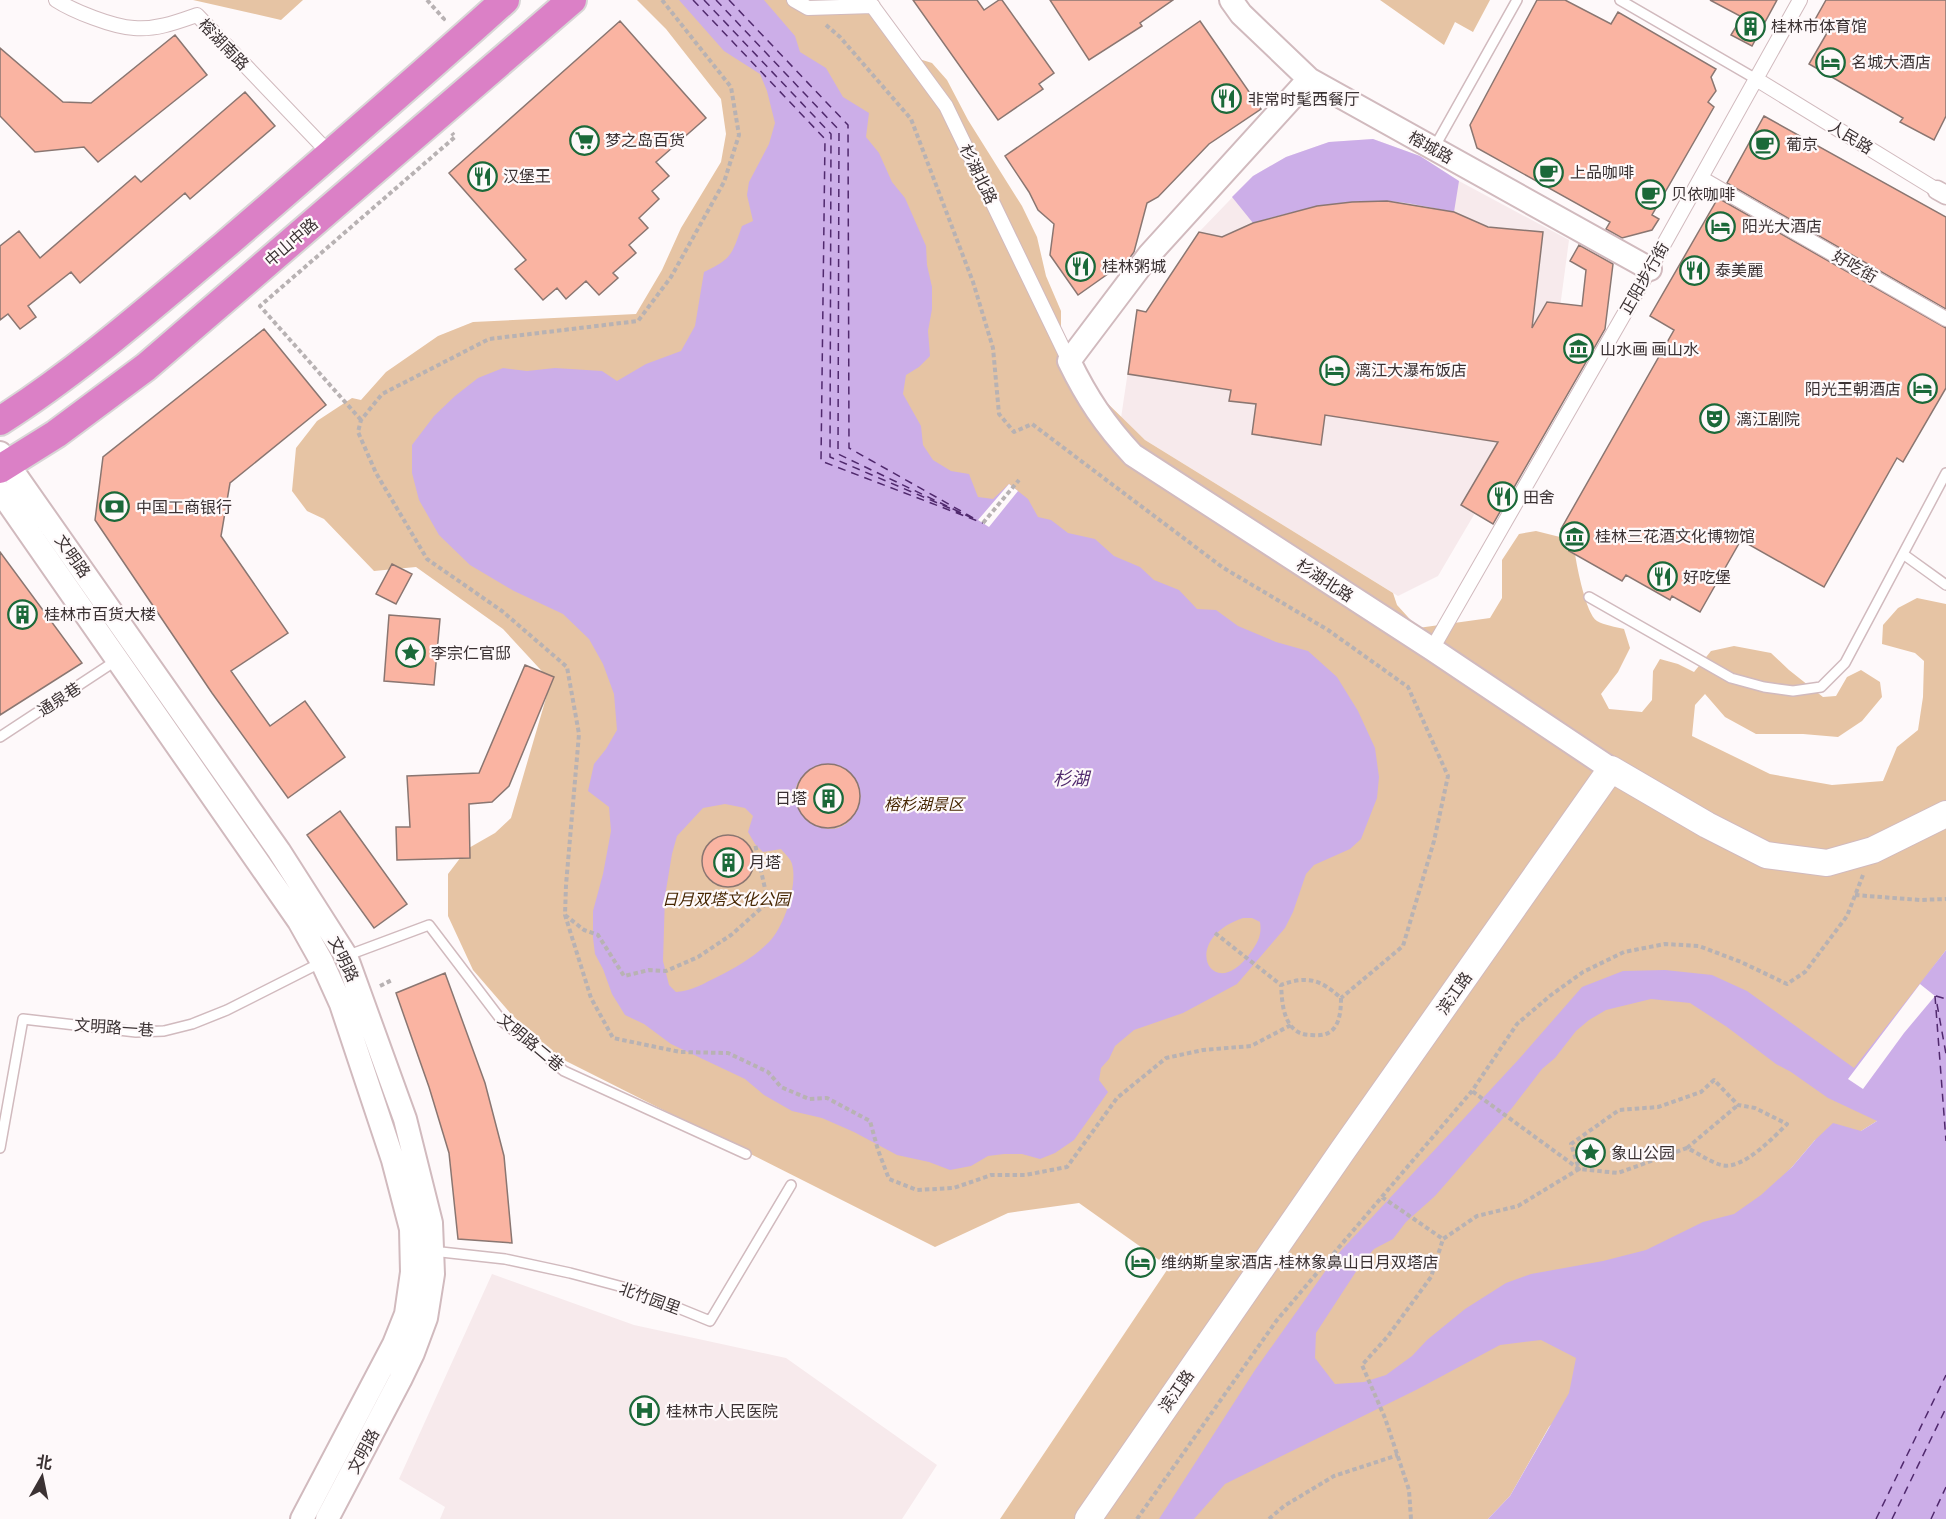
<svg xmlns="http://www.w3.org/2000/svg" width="1946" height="1519" font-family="'Crimson Pro','Noto Sans SC',serif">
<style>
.built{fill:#f7eaec}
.green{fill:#e6c4a4}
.water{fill:#ccaee8;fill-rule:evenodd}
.pier{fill:#fef9fa}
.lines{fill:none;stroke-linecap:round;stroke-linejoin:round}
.ferry{stroke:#50296d;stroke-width:1.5;stroke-dasharray:8 6;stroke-linecap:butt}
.building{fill:#fab4a2;stroke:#8a7671;stroke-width:1.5}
.service-casing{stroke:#d1babe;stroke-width:12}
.pedestrian-casing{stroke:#d1babe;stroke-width:16}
.minor-casing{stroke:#d1babe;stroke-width:21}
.tertiary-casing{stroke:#d1babe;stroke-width:26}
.secondary-casing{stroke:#d1babe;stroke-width:28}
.trunk-casing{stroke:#d8d6d6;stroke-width:32}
.path{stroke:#b8b2b3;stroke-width:4;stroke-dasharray:4.5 3;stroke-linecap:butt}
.service{stroke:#fff;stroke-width:9}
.pedestrian{stroke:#fff;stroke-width:14}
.minor{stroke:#fff;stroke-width:18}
.tertiary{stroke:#fff;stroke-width:22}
.secondary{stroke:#fff;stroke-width:26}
.trunk{stroke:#db80c6;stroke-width:28}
.labels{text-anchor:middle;stroke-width:4.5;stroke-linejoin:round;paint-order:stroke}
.poi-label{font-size:16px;fill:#3b3233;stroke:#fef9fa;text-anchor:start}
.street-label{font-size:16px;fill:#3b3233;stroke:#fef9fa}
.park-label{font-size:16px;font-style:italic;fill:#452500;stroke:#fef9fa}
.water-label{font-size:18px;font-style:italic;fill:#50296d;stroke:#fef9fa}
</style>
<rect width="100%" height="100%" fill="#fef9fa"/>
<path class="built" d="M1373,139l47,17 39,25 110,59 -14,105 -94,160 14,8 -37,63 -40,20 -253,-156 -24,-22 16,-108 10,2 52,-80 54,-56 33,-19 43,-15z
M492,1274l142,51 152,33 151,107 -35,54h-462l5,-12 -46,-28z"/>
<path class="green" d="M193,0h110l-22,20z
M637,0h225l38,53 32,10 15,17 21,40 54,86 15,31 9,39 15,35v57l38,27 46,45 248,153 4,12 21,23 72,-10 12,-20v-38l17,-26 17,-3 28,7 5,12 6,4c2,13 11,60 22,67 7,4 19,6 27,8l6,19 -12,24 -17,22 8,15 33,3 10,-12 1,-29 7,-12 18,5 16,8 17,-21 23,-5 37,7 18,17 34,27 13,-1 11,-19 14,-7 19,12 2,15 -20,24 -24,16 -35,-3h-47l-31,-17 -20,-23 -10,11 -3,31 78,38 62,11 51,-4 14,-34 21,-17 5,-33 1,-36 -9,-8 -33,-9 1,-19 15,-17 19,-10 29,6v346l-36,48 -33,123 -16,10 -46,9 -23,27 -243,260 -39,69 -22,23h-488l169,-252 -90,-64 -71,10 -73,34 -379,-191 -45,-42 -38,-44 -25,-54v-42l19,-25 28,-16 16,-15 40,-137 -48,-52 -87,-62 -42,4 -50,-52 -17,-8 -15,-20 4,-43 21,-27 35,-23 9,2 25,-28 52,-36 35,-14 163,-8 26,-44 19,-42 40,-66 5,-28 -5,-35 -55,-70z
M1380,0h110l-17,32 -18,-10 -11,23z"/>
<path class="water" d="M679,0h85l31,36 5,16 26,16 17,29 26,16 -3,24 13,16 13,29 13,16 21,48 1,19 5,22v22l-4,22 2,25 -11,11 -13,8 -3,19 18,32 2,19 10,15 18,11 18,3 9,23 15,2 16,-15 19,15 10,18 13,3 17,13 27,6 19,17 26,11 14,13 25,10 18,19 19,1 22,16 38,16 32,9 29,26 21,34 17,37 4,29 -2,21 -16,41 -11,10 -36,16 -8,9 -13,38 -8,16 -48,56 -54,29 -49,17 -19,16 -6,13 -8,9 -2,12 9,12 -34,48 -19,13 -15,6 -18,-5h-18l-16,2 -17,10 -21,4 -21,-8 -32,-7 -43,-23 -32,-14 -30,-7 -28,-16 -19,-16 -74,-35 -27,-20 -19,-9 -13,-21 -9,-25 -8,-15 -2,-16v-27l10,-37 8,-43 -2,-24 -21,-16 6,-27 12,-15 11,-19 -3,-36 -11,-30 -14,-25 -26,-25 -49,-23 -44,-26 -31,-30 -20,-35 -7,-27v-28l22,-29 21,-20 23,-18 25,-10 24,3 28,-3 47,3 15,10 29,-17 35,-13 14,-25 9,-54c28,-13 28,-18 38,-46l11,-5 -6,-26 2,-13 20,-38 6,-21 -8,-32 -7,-17 -36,-23zM822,765c25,0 47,20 35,45 -26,54 -102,-22 -35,-45zM725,804l20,4 8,8 -5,16 7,12 8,8 18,-3c4,5 10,10 11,15 6,21 -8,63 -23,78 -15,15 -32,25 -50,34 -15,7 -26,15 -43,16l-7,-7 -6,-24 2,-65 7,-42 5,-18 26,-28zM1243,918h9l8,4c2,13 -2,20 -9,30 -38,55 -74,-12 -8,-34z
M1373,139l47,17 39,25 -5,31c-22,-4 -46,-10 -69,-11 -46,-1 -88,9 -132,22l-21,-26 21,-21 33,-19 43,-15z
M1946,950v569h-458l22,-23 59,-103 7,-35 -35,-18 -41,5 -84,45 -191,94 -31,35h-35l96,-149 81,-114 183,-197 63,-72 41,-16 42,-1 47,5 35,16 107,77zM1651,999l39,4 37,24 49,37 15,8 37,26 49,23 -16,10 -28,-8 -18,17 -23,27 -31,28 -27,19 -31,8 -57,28 -43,11 -72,13 -25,9 -41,26 -38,31 -15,16 -26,19 -22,7 -29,2 -20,-26 1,-25 43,-66 15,-18 19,-10 13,-17 29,-26 77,-88 30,-39 13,-11 21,-27 13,-11 17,-10z"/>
<path class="pier" d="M1009,484l9,7 -29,36 -11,-7z
M1920,984l15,12 -31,37 -41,56 -15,-10z"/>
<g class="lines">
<path class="ferry" d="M693,0l132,139 -4,322 162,62
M704,0l127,134 -1,323 131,56
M716,0l123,130 -1,324 134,64
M729,0l119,125 1,323 128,72
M1935,996l11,145
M1936,996l10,3
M1937,1004l9,50
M1876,1519l70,-144
M1892,1519l54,-111
M1931,1519l15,-32"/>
</g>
<path class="building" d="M913,0h64l7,10 15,-10h3l52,73 -15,11 4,5 -45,31z
M1050,0h123l-33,23 2,3 -53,34z
M1537,0h28l46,24 7,-12 98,57 -5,8 5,14 -8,11 6,5 -62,108 7,4 -7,11 -30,8 -16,-9 4,-7 -133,-74 -7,-23z
M1710,0h67l-25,46 -21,-11 11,-18z
M1826,0h120v116l-12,24 -34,-18 3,-4 -94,-54 18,-31 -15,-8z
M620,21l86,97 -50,44 13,14 -17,15 7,8 -20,19 9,10 -19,17 7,8 -23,20 5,5 -19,17 -13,-14 -20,18 -9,-11 -14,12 -28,-31 11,-9 -77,-87z
M1200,21l61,88 -52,35 -51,53 -11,6 -13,49 -5,7 -51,36 -28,-40 4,-31 -16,-14 -9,-18 -24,-36z
M175,35l32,40 -109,87 -14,-15 -49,5 -35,-36v-68l63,54 28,1z
M245,92l30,34 -85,73 -5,-6 -105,90 -9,-11 -43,34 8,11 -16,12 -12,-15 -8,6v-74l19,-15 21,27 95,-82 6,6z
M1764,116l182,101v92l-219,-126z
M1718,198l228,130v60l-43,74 -6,-4 -73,129 -83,-47 -41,72 -28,-16 -2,4 -44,-25 -4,6 -53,-30 -8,-22 113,-199 -24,-14z
M1387,201l67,11 34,15 55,5 -11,96 15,-26 35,4 4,-36 -16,-9 9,-16 34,19 -8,65 -112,195 -32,-19 37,-63 -173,-27 -4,30 -69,-11 4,-30 -27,-3 2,-11 -103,-16 9,-64 9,2 53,-80 23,5 31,-14 64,-17 35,-4z
M264,329l62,76 -96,78 -9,53 67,97 -57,38 39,55 35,-25 40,56 -57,41 -76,-105 -117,-173 8,-63z
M0,552l82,111 -82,52z
M392,564l20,10 -16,30 -20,-10z
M389,615l51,4 -6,66 -50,-4z
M525,665l29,12 -45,109 -17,16 -23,2 1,54 -73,2 -1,-33h14l-3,-51 72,-3z
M796 796a32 32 0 1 1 64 0a32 32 0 1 1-64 0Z
M340,811l67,93 -33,24 -67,-93z
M702 861a26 26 0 1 1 52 0a26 26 0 1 1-52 0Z
M445,973l40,110 19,73 8,87 -54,-4 -9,-86 -20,-66 -33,-94z"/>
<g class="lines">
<defs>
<path id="service" d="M1620,0l136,79
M1434,148l83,-148
M1903,554l43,31
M1589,597l142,81 33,9 29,4 28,-4 24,-24 101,-190
M0,737l117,-77
M346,956l83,-31 73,96 62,50 182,83
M0,1148l23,-129 113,13 28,-1 28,-7 35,-14 95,-48
M432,1251l73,8 65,14 64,17 76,31 81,-136"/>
<path id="pedestrian" d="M56,0c17,11 57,27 78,28 22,2 43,-6 63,-13l133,139
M794,0l14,8 65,-2
M868,0l78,106 123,255
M1756,79l181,111
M1701,178l245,141
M1432,649l218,-380 150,-269"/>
<path id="minor" d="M1937,190l9,5"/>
<path id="tertiary" d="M1231,0l10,14 68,65 341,190
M1309,79l-160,176 -80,106c18,37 36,64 64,94l299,194 179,120
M0,453l279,398 67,105 59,163 26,104 2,51 -7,44 -13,35 -13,27 -73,139
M0,491l299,430 23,41 19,42 52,156 18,69 1,43 -6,42 -12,30 -92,175"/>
<path id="secondary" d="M1088,1519l255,-369 268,-381 96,56 59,30 61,8 46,-13 73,-36"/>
<path id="trunk" d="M0,421c80,-51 152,-115 225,-176 94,-81 188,-162 280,-245
M0,469l56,-35 90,-67 426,-367"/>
</defs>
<use href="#service" class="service-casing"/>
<use href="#pedestrian" class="pedestrian-casing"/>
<use href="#minor" class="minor-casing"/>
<use href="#tertiary" class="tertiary-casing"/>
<use href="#secondary" class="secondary-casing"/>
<use href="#trunk" class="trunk-casing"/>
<path class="path" d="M427,0l17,19 -3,2
M662,0l69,87 8,48 -15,47 -53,95 -33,44 -149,18 -107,55 -21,26 -3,12 18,41 51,86 75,52 65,56 12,67 -13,151 -1,30 26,83 22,40 67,14 48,1 40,19 13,15 28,12 18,-1 43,23 8,29 11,29 28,11 37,-2 37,-13h34l42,-8 50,-69 49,-40 37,-8 48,-4 40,-21
M826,25l14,12 71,82 62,163 20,66 6,66 15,18 18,-8 190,143 106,63 80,57 40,89 -14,65 -31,105 -62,52
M361,420l-101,-114 195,-169 -3,-4
M983,523l36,-43
M1855,895l65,5 26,-1
M565,915l19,15 14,5 26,41 25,-6 17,1 32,-14 33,-22 37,-33 -13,-58
M1215,933l66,52c27,-10 40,-5 60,13 0,21 -4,40 -29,37 -9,0 -15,-2 -21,-9 -9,-12 -9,-28 -10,-41
M380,986l12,-6
M1687,1148l51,-43
M1382,1197l61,42
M1137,1519l140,-199 195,-229 45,-67 34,-29 32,-23 41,-20 41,-8 34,2 42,16 46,22 18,-12 42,-56 16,-41
M1269,1519l15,-13 50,-30 64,-21
M1411,1519l-2,-29 -24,-72 -23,-53 26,-29 43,-59 12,-38 34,-23 41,-10 61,-37 -8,-25 48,-34 39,-3 43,-15 13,-12 24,25 17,3 32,16c-13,13 -45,47 -66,41 -11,-3 -23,-12 -34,-17l-69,25 -39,-4 -107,-78"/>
<use href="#service" class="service"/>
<use href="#pedestrian" class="pedestrian"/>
<use href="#minor" class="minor"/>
<use href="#tertiary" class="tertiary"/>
<use href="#secondary" class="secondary"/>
<use href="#trunk" class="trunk"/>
</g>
<defs>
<symbol id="building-ring" viewBox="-11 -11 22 22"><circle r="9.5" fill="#fef9fa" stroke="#1b6939" stroke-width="1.5"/><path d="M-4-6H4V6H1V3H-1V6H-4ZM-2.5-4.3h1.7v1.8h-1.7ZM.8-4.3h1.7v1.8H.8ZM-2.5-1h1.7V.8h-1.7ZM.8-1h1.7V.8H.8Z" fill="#1b6939"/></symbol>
<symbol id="hotel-ring" viewBox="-11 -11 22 22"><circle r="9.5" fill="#fef9fa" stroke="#1b6939" stroke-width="1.5"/><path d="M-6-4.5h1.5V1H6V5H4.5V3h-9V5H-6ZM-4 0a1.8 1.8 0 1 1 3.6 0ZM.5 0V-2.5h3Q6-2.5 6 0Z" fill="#1b6939"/></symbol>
<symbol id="restaurant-ring" viewBox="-11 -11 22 22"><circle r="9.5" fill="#fef9fa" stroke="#1b6939" stroke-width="1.5"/><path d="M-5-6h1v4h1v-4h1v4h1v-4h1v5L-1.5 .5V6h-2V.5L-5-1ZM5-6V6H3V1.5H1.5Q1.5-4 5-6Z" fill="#1b6939"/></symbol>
<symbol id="supermarket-ring" viewBox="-11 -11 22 22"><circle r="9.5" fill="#fef9fa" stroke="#1b6939" stroke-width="1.5"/><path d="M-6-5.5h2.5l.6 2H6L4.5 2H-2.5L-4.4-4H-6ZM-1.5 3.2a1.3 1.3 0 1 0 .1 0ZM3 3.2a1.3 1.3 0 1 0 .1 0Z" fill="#1b6939"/></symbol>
<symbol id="cafe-ring" viewBox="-11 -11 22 22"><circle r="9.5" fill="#fef9fa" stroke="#1b6939" stroke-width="1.5"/><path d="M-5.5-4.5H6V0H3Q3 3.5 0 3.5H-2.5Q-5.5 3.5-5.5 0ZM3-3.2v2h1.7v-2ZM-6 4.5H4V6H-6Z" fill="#1b6939"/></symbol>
<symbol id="museum-ring" viewBox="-11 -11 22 22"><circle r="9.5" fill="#fef9fa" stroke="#1b6939" stroke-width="1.5"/><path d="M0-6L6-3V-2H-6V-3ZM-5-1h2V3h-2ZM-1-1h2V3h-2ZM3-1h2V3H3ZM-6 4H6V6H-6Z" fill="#1b6939"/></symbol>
<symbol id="theatre-ring" viewBox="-11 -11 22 22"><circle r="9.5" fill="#fef9fa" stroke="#1b6939" stroke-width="1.5"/><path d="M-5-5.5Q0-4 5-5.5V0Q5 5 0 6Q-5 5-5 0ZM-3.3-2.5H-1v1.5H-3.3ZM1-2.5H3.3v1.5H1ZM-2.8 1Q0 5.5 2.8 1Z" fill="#1b6939"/></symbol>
<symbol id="bank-ring" viewBox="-11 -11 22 22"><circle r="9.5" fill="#fef9fa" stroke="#1b6939" stroke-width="1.5"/><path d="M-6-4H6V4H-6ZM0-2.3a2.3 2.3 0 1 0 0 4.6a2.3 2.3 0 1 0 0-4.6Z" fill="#1b6939"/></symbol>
<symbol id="sight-ring" viewBox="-11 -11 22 22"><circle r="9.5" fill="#fef9fa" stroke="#1b6939" stroke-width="1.5"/><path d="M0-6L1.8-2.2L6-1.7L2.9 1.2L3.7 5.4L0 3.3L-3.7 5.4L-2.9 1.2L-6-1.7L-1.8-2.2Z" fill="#1b6939"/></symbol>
<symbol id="hospital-ring" viewBox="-11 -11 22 22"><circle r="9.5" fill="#fef9fa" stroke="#1b6939" stroke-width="1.5"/><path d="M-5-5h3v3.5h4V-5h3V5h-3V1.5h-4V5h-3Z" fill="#1b6939"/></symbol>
</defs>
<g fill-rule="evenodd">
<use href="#building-ring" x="1734" y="10" width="33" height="33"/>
<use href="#hotel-ring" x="1814" y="46" width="33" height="33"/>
<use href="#restaurant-ring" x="1210" y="82" width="33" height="33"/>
<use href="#supermarket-ring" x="568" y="124" width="33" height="33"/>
<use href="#cafe-ring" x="1748" y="128" width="33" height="33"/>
<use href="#cafe-ring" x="1532" y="156" width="33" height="33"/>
<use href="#restaurant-ring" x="466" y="160" width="33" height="33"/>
<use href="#cafe-ring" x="1634" y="178" width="33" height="33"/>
<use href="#hotel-ring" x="1704" y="210" width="33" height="33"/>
<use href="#restaurant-ring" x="1064" y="250" width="33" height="33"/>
<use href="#restaurant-ring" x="1678" y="254" width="33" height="33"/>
<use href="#museum-ring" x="1562" y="332" width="33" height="33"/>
<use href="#hotel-ring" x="1318" y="354" width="33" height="33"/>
<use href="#hotel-ring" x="1906" y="372" width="33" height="33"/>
<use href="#theatre-ring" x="1698" y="402" width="33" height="33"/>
<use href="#restaurant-ring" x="1486" y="480" width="33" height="33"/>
<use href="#bank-ring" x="98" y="490" width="33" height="33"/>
<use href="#museum-ring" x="1558" y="520" width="33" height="33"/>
<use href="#restaurant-ring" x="1646" y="560" width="33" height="33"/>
<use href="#building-ring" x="6" y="598" width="33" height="33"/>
<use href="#sight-ring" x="394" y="636" width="33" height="33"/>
<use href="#building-ring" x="812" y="782" width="33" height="33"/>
<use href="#building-ring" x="712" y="846" width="33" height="33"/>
<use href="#sight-ring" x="1574" y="1136" width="33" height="33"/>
<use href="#hotel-ring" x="1124" y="1246" width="33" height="33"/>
<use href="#hospital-ring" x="628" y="1394" width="33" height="33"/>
</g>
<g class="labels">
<g class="poi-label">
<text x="1771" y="32">桂林市体育馆</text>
<text x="1851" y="68">名城大酒店</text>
<text x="1248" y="105">非常时髦西餐厅</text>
<text x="605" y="146">梦之岛百货</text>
<text x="1786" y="150">葡京</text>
<text x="1570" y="178">上品咖啡</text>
<text x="503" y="182">汉堡王</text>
<text x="1671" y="200">贝依咖啡</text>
<text x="1742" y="232">阳光大酒店</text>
<text x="1102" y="272">桂林粥城</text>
<text x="1715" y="276">泰美麗</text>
<text x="1600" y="355">山水画 画山水</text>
<text x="1355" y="376">漓江大瀑布饭店</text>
<text x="1901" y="395" text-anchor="end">阳光王朝酒店</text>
<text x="1736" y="425">漓江剧院</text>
<text x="1523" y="503">田舍</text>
<text x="136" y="513">中国工商银行</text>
<text x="1595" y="542">桂林三花酒文化博物馆</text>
<text x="1683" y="583">好吃堡</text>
<text x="44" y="620">桂林市百货大楼</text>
<text x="431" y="659">李宗仁官邸</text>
<text x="807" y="804" text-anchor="end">日塔</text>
<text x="749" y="868">月塔</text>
<text x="1611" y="1159">象山公园</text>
<text x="1161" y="1268">维纳斯皇家酒店-桂林象鼻山日月双塔店</text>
<text x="666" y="1417">桂林市人民医院</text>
</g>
<g class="street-label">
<text transform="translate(224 44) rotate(46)" y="6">榕湖南路</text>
<text transform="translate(1851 137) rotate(31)" y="6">人民路</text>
<text transform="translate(1431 147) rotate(29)" y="6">榕城路</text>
<text transform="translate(979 174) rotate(64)" y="6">杉湖北路</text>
<text transform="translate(291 242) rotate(-41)" y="6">中山中路</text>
<text transform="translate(1855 266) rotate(30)" y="6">好吃街</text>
<text transform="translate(1644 278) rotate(-60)" y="6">正阳步行街</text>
<text transform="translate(73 556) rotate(55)" y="6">文明路</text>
<text transform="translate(1325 580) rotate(33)" y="6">杉湖北路</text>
<text transform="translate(59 699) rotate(-33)" y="6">通泉巷</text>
<text transform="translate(344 959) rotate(64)" y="6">文明路</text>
<text transform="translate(1454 993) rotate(-55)" y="6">滨江路</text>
<text transform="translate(114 1027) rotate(4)" y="6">文明路一巷</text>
<text transform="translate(531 1042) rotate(40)" y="6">文明路二巷</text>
<text transform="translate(650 1298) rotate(20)" y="6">北竹园里</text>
<text transform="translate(1176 1391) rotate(-55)" y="6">滨江路</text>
<text transform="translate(363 1451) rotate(-62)" y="6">文明路</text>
</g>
<g class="park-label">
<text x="924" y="810">榕杉湖景区</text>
<text x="726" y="905">日月双塔文化公园</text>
</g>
<g class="water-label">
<text x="1071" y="785">杉湖</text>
</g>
</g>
<g transform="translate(42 1477) rotate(9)" stroke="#fef9fa" stroke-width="4.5" paint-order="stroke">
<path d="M0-4.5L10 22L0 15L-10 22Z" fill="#3b3233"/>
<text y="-9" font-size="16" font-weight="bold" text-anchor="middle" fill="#3b3233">北</text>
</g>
</svg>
